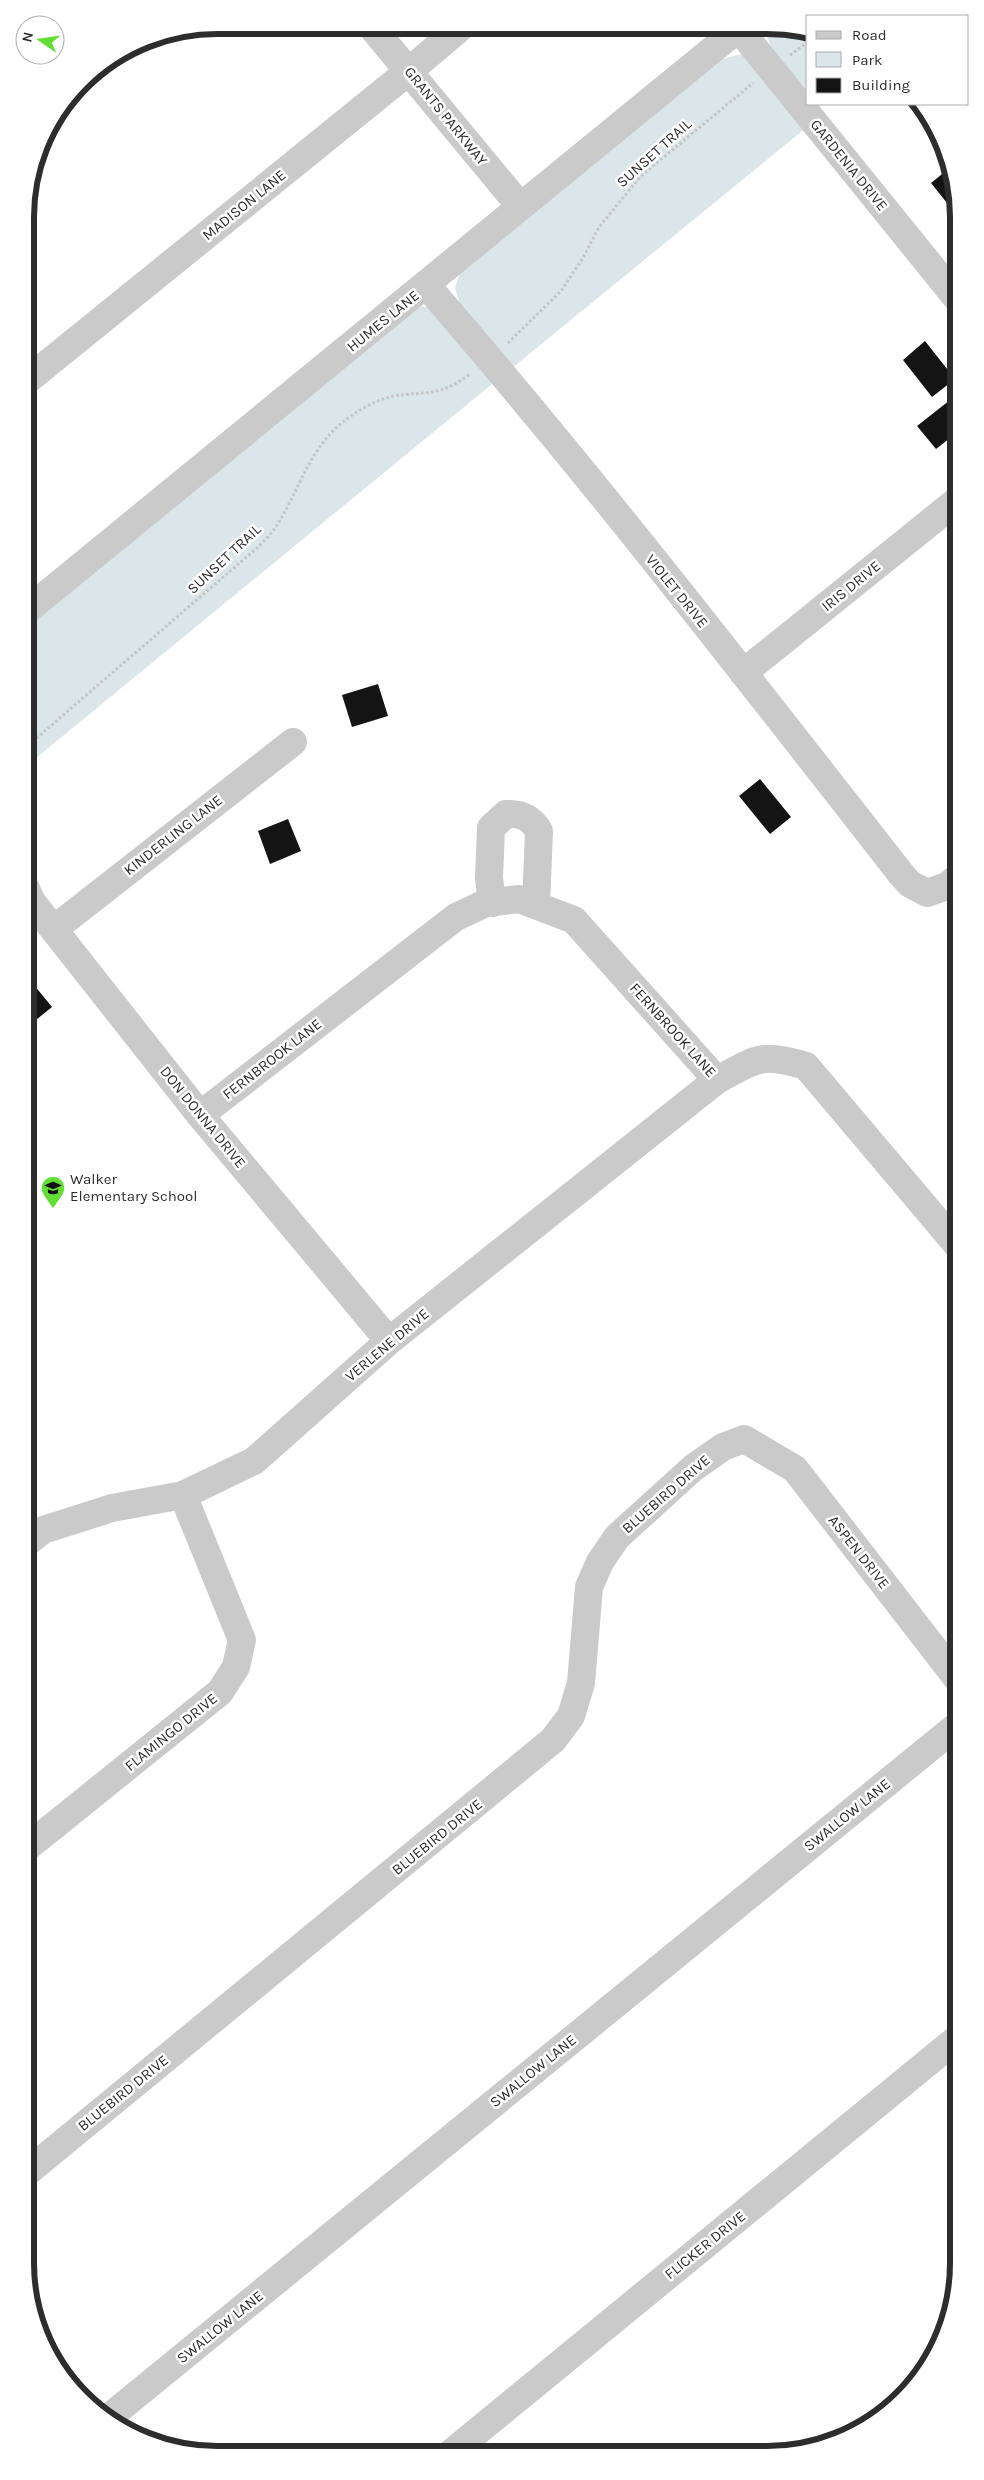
<svg xmlns="http://www.w3.org/2000/svg" width="984" height="2480" font-family="Karla,sans-serif">
<style>
.green{fill:#dae6ea}
.building{fill:#141414}
.lines{fill:none;stroke-linecap:round;stroke-linejoin:round}
.path{stroke:#c4c4c4;stroke-width:3;stroke-dasharray:2.5 2.5;stroke-linecap:butt}
.minor{stroke:#cacaca;stroke-width:28}
.labels{text-anchor:middle;stroke-width:5;stroke-linejoin:round;paint-order:stroke}
.street-label{font-size:15px;fill:#2d2d2d;stroke:#fff}
.poi-label{font-size:15px;fill:#2d2d2d;stroke:#fff;text-anchor:start}
.rim{fill:none;stroke:#2d2d2d;stroke-width:6}
</style>
<rect width="100%" height="100%" fill="#fff"/>
<path class="green" d="M769,28l39,2v65c-13,-15 -47,-47 -39,-67z
M741,54l14,9 52,64 -295,241 -52,-64 -5,-16 5,-16 263,-213z
M422,306l15,5 60,69 -472,387v-138l381,-314z"/>
<path class="building" d="M952,166l1,2 6,50 -28,-35z
M925,341l30,38 -23,18 -29,-37z
M959,393v38l-23,18 -19,-23z
M378,684l10,32 -36,11 -10,-32z
M760,779l31,38 -21,17 -31,-38z
M288,819l13,32 -31,13 -12,-33z
M25,974l27,33 -26,21 -1,-2z"/>
<g class="lines">
<path class="path" d="M790,55l18,-13
M508,343l53,-52 22,-33 16,-31 42,-51 112,-93
M25,748l232,-200c6,-6 13,-13 18,-20 23,-34 34,-80 68,-106 13,-11 35,-23 51,-26 34,-5 45,1 76,-22"/>
<path class="minor" d="M371,26l149,180
M739,29l220,272
M427,286c165,190 319,390 474,588l9,10 17,9 20,-7 12,-10
M25,382l384,-311 52,-44
M25,612l714,-584
M743,673l216,-174
M25,887l7,15 168,213 189,226
M492,903l-3,-25 2,-50 15,-14c15,-1 25,3 33,17l-3,74
M54,929l239,-187
M200,1115l256,-198 30,-14 33,-4 55,21 143,160
M25,1544l18,-14 69,-22 71,-13 71,-34 135,-120 328,-261c40,-21 43,-28 89,-14l153,181
M25,1849l195,-157 16,-25 6,-27 -59,-145
M25,2174l528,-434 18,-24 10,-33 8,-96 11,-25 17,-25 76,-69 30,-21 21,-8 51,30 164,212
M108,2418l851,-694
M451,2453l508,-416"/>
</g>
<defs>
<symbol id="school-pin" viewBox="-11 -11 22 30"><path d="M0 17L-7.5 6A9.5 9.5 0 1 1 7.5 6Z" fill="#61df34" stroke="#fff"/><path d="M0-5L7-2L0 1L-7-2ZM-4 1L0 2.5L4 1V4Q0 6-4 4Z" fill="#111"/></symbol>
</defs>
<g fill-rule="evenodd">
<use href="#school-pin" x="39" y="1174" width="28" height="38"/>
</g>
<g class="labels">
<g class="street-label">
<text transform="translate(446 116) rotate(51)" y="5">GRANTS PARKWAY</text>
<text transform="translate(654 153) rotate(-42)" y="5">SUNSET TRAIL</text>
<text transform="translate(849 165) rotate(51)" y="5">GARDENIA DRIVE</text>
<text transform="translate(244 205) rotate(-39)" y="5">MADISON LANE</text>
<text transform="translate(383 321) rotate(-39)" y="5">HUMES LANE</text>
<text transform="translate(224 559) rotate(-43)" y="5">SUNSET TRAIL</text>
<text transform="translate(851 586) rotate(-39)" y="5">IRIS DRIVE</text>
<text transform="translate(677 591) rotate(51)" y="5">VIOLET DRIVE</text>
<text transform="translate(173 835) rotate(-38)" y="5">KINDERLING LANE</text>
<text transform="translate(673 1030) rotate(48)" y="5">FERNBROOK LANE</text>
<text transform="translate(272 1059) rotate(-38)" y="5">FERNBROOK LANE</text>
<text transform="translate(203 1117) rotate(51)" y="5">DON DONNA DRIVE</text>
<text transform="translate(387 1345) rotate(-40)" y="5">VERLENE DRIVE</text>
<text transform="translate(666 1494) rotate(-41)" y="5">BLUEBIRD DRIVE</text>
<text transform="translate(859 1552) rotate(52)" y="5">ASPEN DRIVE</text>
<text transform="translate(171 1732) rotate(-39)" y="5">FLAMINGO DRIVE</text>
<text transform="translate(847 1815) rotate(-39)" y="5">SWALLOW LANE</text>
<text transform="translate(437 1837) rotate(-39)" y="5">BLUEBIRD DRIVE</text>
<text transform="translate(533 2071) rotate(-39)" y="5">SWALLOW LANE</text>
<text transform="translate(123 2093) rotate(-39)" y="5">BLUEBIRD DRIVE</text>
<text transform="translate(705 2245) rotate(-39)" y="5">FLICKER DRIVE</text>
<text transform="translate(220 2327) rotate(-39)" y="5">SWALLOW LANE</text>
</g>
<g class="poi-label">
<text x="70" y="1184">Walker<tspan x="70" dy="17">Elementary School</tspan></text>
</g>
</g>
<path d="M0 0H984V2480H0ZM217 34H767A183 183 0 0 1 950 217V2263A183 183 0 0 1 767 2446H217A183 183 0 0 1 34 2263V217A183 183 0 0 1 217 34Z" fill="#fff" fill-rule="evenodd"/>
<path class="rim" d="M217 34H767A183 183 0 0 1 950 217V2263A183 183 0 0 1 767 2446H217A183 183 0 0 1 34 2263V217A183 183 0 0 1 217 34Z"/>
<rect x="806" y="15" width="162" height="90" fill="#ffffff" stroke="#ababab"/>
<rect x="816" y="31" width="25" height="8" fill="#cacaca" stroke="#ababab"/>
<text x="852" y="40" font-size="15" fill="#2d2d2d">Road</text>
<rect x="816" y="52" width="25" height="15" fill="#dae6ea" stroke="#ababab"/>
<text x="852" y="65" font-size="15" fill="#2d2d2d">Park</text>
<rect x="816" y="78" width="25" height="15" fill="#141414" stroke="#ababab"/>
<text x="852" y="90" font-size="15" fill="#2d2d2d">Building</text>
<g transform="translate(40 40) rotate(283)"><circle r="24" fill="#ffffff" stroke="#ababab"/>
<path d="M0-4L9 19L0 12L-9 19Z" fill="#61df34"/>
<text y="-8" font-size="14" font-weight="bold" text-anchor="middle" fill="#2d2d2d">N</text>
</g>
</svg>
